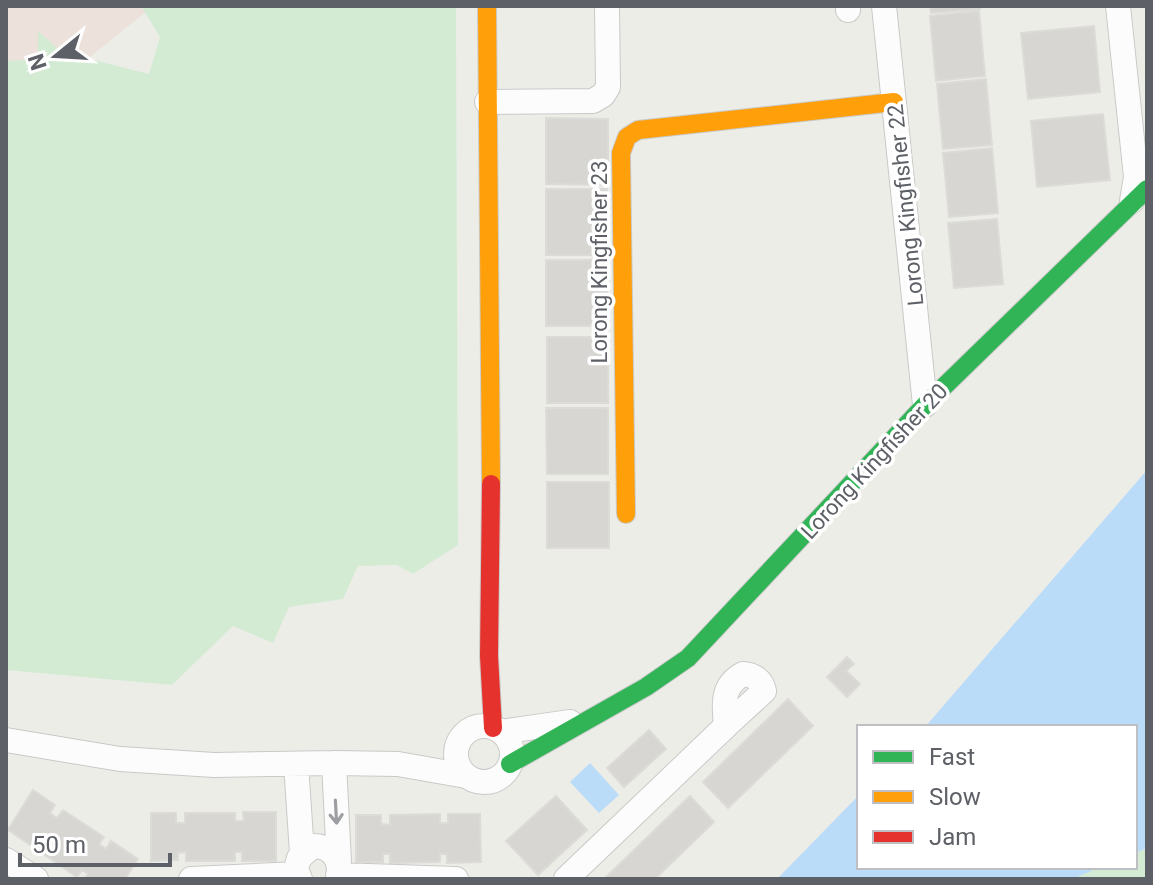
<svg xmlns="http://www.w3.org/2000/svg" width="1153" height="885" font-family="Roboto,sans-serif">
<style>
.medical{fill:#ede1dc}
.green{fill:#d4ebd3}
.water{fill:#bbdcf8}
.building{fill:#d7d6d3;stroke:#dcdbd7;stroke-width:2}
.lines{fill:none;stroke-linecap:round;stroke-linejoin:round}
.street-casing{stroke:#c9cac8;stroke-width:26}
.fast-casing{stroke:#cacaca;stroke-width:20}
.slow-casing{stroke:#cacaca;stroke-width:20}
.jam-casing{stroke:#cacaca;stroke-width:20}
.street{stroke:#fcfcfc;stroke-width:24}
.fast{stroke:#30b455;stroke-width:18}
.slow{stroke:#ff9f0a;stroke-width:18}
.jam{stroke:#e5322d;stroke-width:18}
.oneway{stroke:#9d9ea2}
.labels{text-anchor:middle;stroke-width:7;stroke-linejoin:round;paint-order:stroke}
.street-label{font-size:22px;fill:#5d6066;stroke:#fff}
</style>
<rect width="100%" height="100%" fill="#edede8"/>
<path class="medical" d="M6,6h147l-95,77 -52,-8z"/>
<path class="green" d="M141,6h315l2,539 -45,29 -16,-9 -39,1 -15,33 -54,8 -16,36 -40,-17 -61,59 -166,-15v-620l3,11 29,-2v-28l24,21 87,22 11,-37z
M1147,848v31h-74l27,-12h35v-14z"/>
<path class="water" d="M1147,470v378l-12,5v-126h-210z
M590,763l29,32 -20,18 -29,-31z
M859,795v72h241l-27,12h-296z"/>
<path class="building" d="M930,6h50v3l-49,4z
M979,11l6,65 -49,5 -6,-65z
M1094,26l6,66 -72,7 -7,-66z
M986,79l6,66 -49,4 -6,-65z
M1103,114l7,66 -73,7 -6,-66z
M546,118l62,1v66l-62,-1z
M992,148l6,65 -49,4 -6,-64z
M546,189h61l1,66h-62z
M997,219l6,65 -49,4 -6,-65z
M546,260h61v66h-61z
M547,337h61v66h-61z
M546,408h62v66h-61z
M547,482h62v66h-62z
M847,657l7,7 -8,7 14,13 -13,13 -20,-20z
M788,699l25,27 -85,82 -25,-26z
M649,730l17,19 -42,38 -17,-19z
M33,790l22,15 -5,8 7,5 6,-8 41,27 -5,7 7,5 5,-8 27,18 -13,20h-41l4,-5 -6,-4 -5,7 -41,-28 5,-6 -6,-4 -5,6 -22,-15z
M556,796l31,34 -49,45 -32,-34z
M690,796l24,26 -59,57h-51z
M243,812h33v49h-34v-9h-7v9h-49v-9l-8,1v7l-27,1v-48h25v10h9v-10h50v8h9z
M440,814v9h8v-9h32l1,48 -34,1v-9h-7v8l-50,1v-9h-7v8h-27v-47h25v9l9,1v-10z"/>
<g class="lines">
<defs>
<path id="street" d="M848,6v4
M884,6l41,399
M1118,6l18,171 -4,24
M487,102l106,-1 10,-6 5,-8 -1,-81
M743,674c11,1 19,6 21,17l-38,35c-2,-21 -5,-40 17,-52z
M456 754a28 28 0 1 1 56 0a28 28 0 1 1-56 0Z
M501,732l69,-10
M6,740l114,19 94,6 120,-2 64,1 68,12
M334,763l5,99
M296,764l6,89
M6,860l30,19
M338,875l118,4
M191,879l106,-5
M300,879l-4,-10 3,-11 14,-12c15,0 25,8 26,23
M566,879l160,-153"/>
<path id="fast" d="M510,764l136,-77 42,-29 237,-253 222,-216"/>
<path id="slow" d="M487,6l4,478
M626,514l-5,-361 6,-16 11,-7 256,-28"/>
<path id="jam" d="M491,484l-2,172 4,72"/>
</defs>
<use href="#street" class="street-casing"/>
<use href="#fast" class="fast-casing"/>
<use href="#slow" class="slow-casing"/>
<use href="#jam" class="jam-casing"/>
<use href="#street" class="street"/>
<use href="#fast" class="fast"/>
<use href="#slow" class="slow"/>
<use href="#jam" class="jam"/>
</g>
<defs><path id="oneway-shaft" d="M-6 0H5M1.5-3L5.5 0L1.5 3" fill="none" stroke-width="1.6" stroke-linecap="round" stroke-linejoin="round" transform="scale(2)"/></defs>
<use class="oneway" href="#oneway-shaft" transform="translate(336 812) rotate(87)"/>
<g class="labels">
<g class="street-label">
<text transform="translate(905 205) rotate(-96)" y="8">Lorong Kingfisher 22</text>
<text transform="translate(599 262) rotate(-90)" y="8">Lorong Kingfisher 23</text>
<text transform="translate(874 461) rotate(-47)" y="8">Lorong Kingfisher 20</text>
</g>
</g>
<rect width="1153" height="885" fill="none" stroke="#5d6066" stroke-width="16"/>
<rect x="857" y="725" width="280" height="144" fill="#ffffff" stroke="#bebfc2" stroke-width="2"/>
<rect x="873" y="751" width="40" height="12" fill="#30b455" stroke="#bebfc2" stroke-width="2"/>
<text x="929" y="765" font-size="24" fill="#5d6066">Fast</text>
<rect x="873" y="791" width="40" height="12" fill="#ff9f0a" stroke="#bebfc2" stroke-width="2"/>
<text x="929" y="805" font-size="24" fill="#5d6066">Slow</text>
<rect x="873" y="831" width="40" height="12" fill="#e5322d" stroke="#bebfc2" stroke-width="2"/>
<text x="929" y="845" font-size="24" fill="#5d6066">Jam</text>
<g transform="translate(56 56) rotate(252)" stroke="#ffffff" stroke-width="6" paint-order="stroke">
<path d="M0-6L14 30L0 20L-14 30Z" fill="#5d6066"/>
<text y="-12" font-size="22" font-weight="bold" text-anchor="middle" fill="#5d6066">N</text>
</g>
<path d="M20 853v12h150v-12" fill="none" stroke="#5d6066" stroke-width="4"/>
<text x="32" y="853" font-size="24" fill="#5d6066" stroke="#ffffff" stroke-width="6" paint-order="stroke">50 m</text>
</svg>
